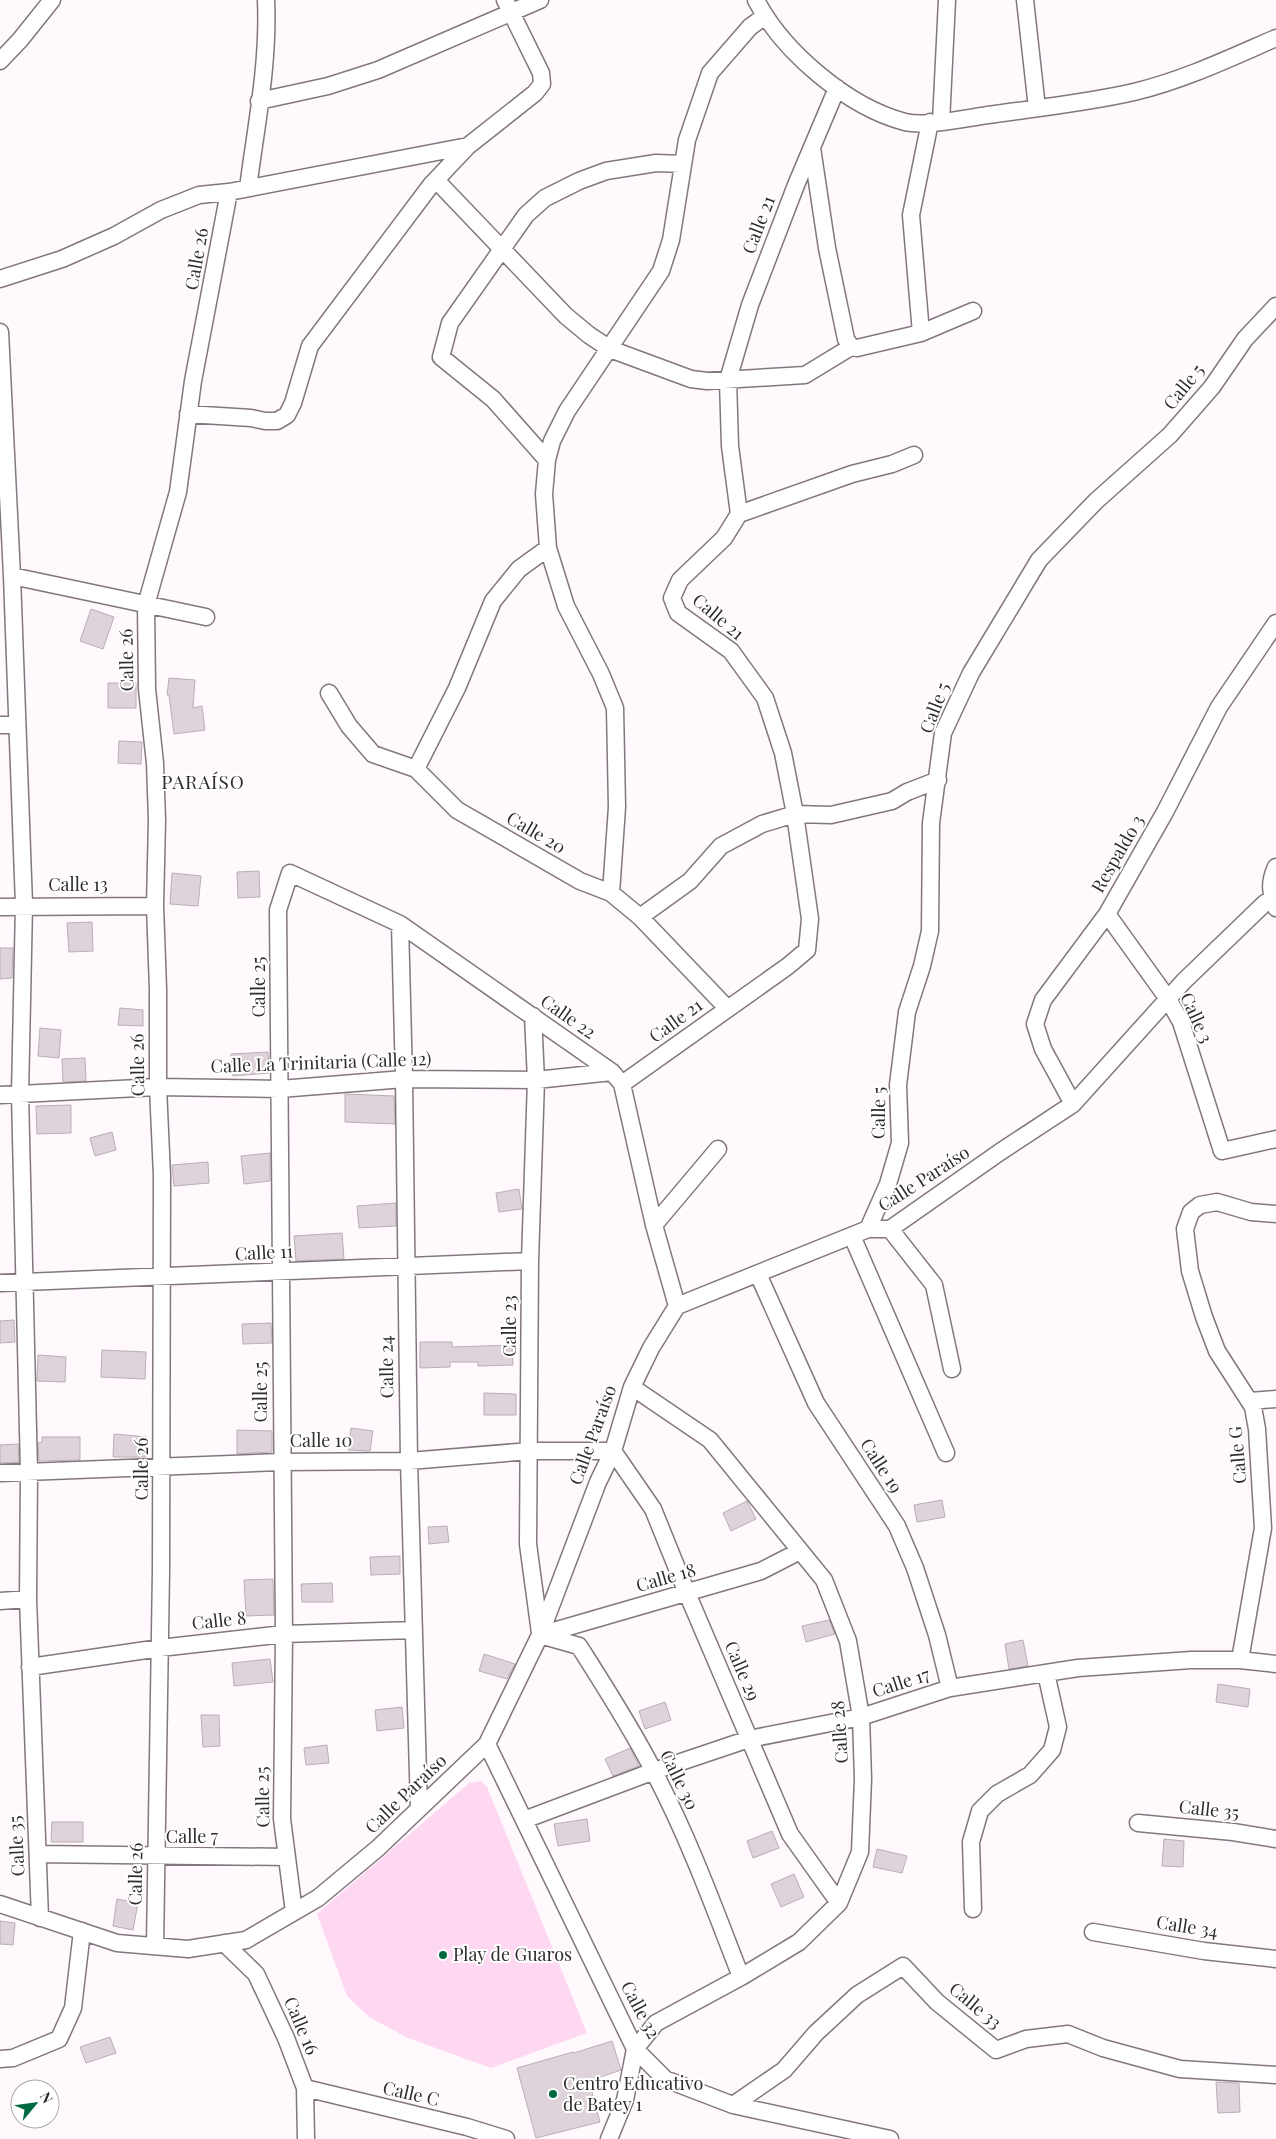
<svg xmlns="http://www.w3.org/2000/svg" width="1276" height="2139" font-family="'Playfair Display',serif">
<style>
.pitch{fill:#fed8f1}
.building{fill:#ded3da;stroke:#b9aeb5}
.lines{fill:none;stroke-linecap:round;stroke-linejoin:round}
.minor-casing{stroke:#82777e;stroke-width:19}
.minor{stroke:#fff;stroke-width:16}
.poi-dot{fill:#006940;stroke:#fff;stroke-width:2}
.labels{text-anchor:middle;stroke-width:4;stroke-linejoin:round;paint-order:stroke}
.street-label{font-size:18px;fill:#302b2e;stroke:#fff}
.poi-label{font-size:18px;fill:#302b2e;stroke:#fff;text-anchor:start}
.neighbourhood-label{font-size:19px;letter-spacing:1px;fill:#302b2e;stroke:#fff}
</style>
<rect width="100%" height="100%" fill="#fff8fc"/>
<path class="pitch" d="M481,1781l6,6 100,246 -96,35 -83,-30 -39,-21 -22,-21 -30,-82 152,-131z"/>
<path class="building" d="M91,609l23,8 -11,32 -23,-8z
M169,678l26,2 -2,28 9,-2 3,24 -31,4 -5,-39h-2z
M108,683h28v25h-28z
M119,741l23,1 -1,22 -23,-1z
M259,871l1,26 -22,1 -1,-26z
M172,873l29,3 -3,30 -28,-2z
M92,922l1,29 -24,1 -2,-29z
M0,948h13l-1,30 -12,1z
M120,1008l23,2v16l-25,-1z
M40,1028l21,2 -2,28 -21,-2z
M268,1052l1,21 -36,3 -2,-22z
M85,1058l1,23 -23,1 -1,-23z
M345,1094l49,2 1,28 -50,-2z
M71,1105v28l-34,1 -1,-28z
M112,1132l4,18 -21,6 -5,-18z
M270,1153v28l-26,3 -3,-28z
M208,1162l1,21 -35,3 -2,-21z
M519,1189l3,20 -23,3 -3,-19z
M396,1203v23l-37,2 -2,-22z
M342,1233l2,26 -48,2 -2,-25z
M14,1320l1,22 -15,1v-22z
M271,1323l1,20 -29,1 -1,-20z
M420,1342h32v5l60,-2 1,20 -35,1v-4h-28v5l-30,1z
M102,1350l44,2 -1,27 -44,-2z
M38,1355l28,2 -1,25 -28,-1z
M484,1393l32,1v21h-32z
M351,1428l22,3 -3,20 -22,-1z
M237,1430l35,1v21l-35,2z
M114,1434l33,3 -1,20h-33z
M42,1437h38v23l-41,1 -1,-18 4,-1z
M18,1444l1,18 -19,1v-18z
M942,1500l3,17 -28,5 -3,-17z
M747,1501l9,18 -25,12 -8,-18z
M447,1526l2,16 -20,2 -1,-17z
M400,1556v18l-29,1 -1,-18z
M273,1579l1,36 -28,1 -2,-36z
M332,1583l1,19h-31l-1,-18z
M829,1620l6,14 -29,8 -4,-16z
M1023,1640l5,26 -19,3 -4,-25z
M484,1654l31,10 -8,15 -28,-8z
M270,1659l3,23 -39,4 -2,-23z
M1218,1684l32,5 -2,18 -32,-5z
M665,1702l6,18 -26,9 -6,-18z
M402,1707l2,21 -27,3 -2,-21z
M201,1715h18l1,31 -17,1z
M327,1745l2,18 -23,2 -2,-17z
M630,1748l9,18 -26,10 -8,-17z
M587,1819l3,22 -32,5 -4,-22z
M52,1822h31v20h-32z
M772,1831l7,17 -26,10 -6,-17z
M1164,1839l20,2 -1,26 -21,-1z
M877,1849l30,7 -5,17 -29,-6z
M794,1874l10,23 -23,10 -10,-23z
M117,1899l21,4 -5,27 -20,-4z
M0,1921l15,2 -2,22 -13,-1z
M110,2037l6,16 -30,10 -6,-16z
M612,2041l9,29 -32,11 11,41 -64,16 -19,-70 56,-16 1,1z
M1216,2082l23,1 1,29 -22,1z"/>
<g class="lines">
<defs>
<path id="minor" d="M756,0c27,52 92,107 149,122 21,5 62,-4 83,-7 49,-7 98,-12 146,-23 50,-12 96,-34 142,-54
M1025,0l12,108
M0,61l20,-21 32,-40
M259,101l69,-15 50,-16 162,-70
M941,122l6,-122
M812,148l15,100 19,91 5,8
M436,180l130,136 23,19 21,14 81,30 16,2 98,-6 46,-28 6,1 64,-15 52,-22
M248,188c8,-62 21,-125 18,-188
M0,279l62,-20 52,-23 47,-26 38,-15 30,-3 239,-46
M0,332l12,244 12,329 -4,190 9,377 -1,127 12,319
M921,333l-10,-118 19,-93
M188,414l63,4 14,3h12l10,-6 6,-12 17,-57 121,-161 37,-39 67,-53 7,-9 -1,-11 -36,-73
M547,460l-54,-61 -52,-42 9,-34 76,-108 19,-17 34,-17 27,-10 50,-8 27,1
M739,514l113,-40 40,-10 22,-9
M12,576l194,41
M329,693l20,33 24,28 43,15 41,41 123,71 31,12 29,24 87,91
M0,725h16
M416,769l41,-81 36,-87 26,-32 29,-21
M611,893l6,-86 -2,-99 -14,-34 -35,-68 -18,-58 -4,-54 3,-34 5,-19 15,-30 94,-140 10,-31 16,-100 23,-67 40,-46 15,-11
M0,907l155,-1
M1276,908c-6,-16 -7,-26 0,-41
M1107,914l61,85 13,23 41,129 54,-12
M640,917l50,-36 31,-35 41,-22 33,-10 36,1 61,-14 15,-9 31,-12
M400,924l4,155 5,382 10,348
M533,1016l3,64 -6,181 -2,283 12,89
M622,1084l166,-118 19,-16 3,-31 -15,-105 -12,-61 -18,-55 -34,-47 -53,-38 -6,-15 8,-18 44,-42 15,-24 -9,-68 -2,-66 22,-75 46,-120 41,-97
M0,1095l158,-8 122,2 124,-10 132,1 76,-8
M1073,1104l-30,-55 -8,-25 8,-24 64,-86 58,-102 54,-105 57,-84
M654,1225l64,-76
M868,1229l20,-45 12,-41 -2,-58 9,-73 15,-46 8,-35 1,-108 12,-90 28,-60 68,-113 57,-59 74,-66 42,-48 33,-48 31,-33
M890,1229l44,56 18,84
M852,1236l94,217
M758,1274l58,129 81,123 18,42 22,67 13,53
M0,1283l530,-22
M1250,1401l26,-2
M0,1473l281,-11 128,-1 121,-10h83l40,58 34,84 103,241 49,69
M0,1601l28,-2
M540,1635l39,11c26,41 52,81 74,124 35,66 61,137 88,207
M540,1635l221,-64 39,-20
M1240,1660l23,-132 -6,-99 -4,-22 -36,-56 -13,-34 -14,-46 -5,-42 6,-17 9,-7 17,-3 34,10 25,2
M30,1667l130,-19 124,-14 130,-4
M487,1744l148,305 30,30 68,26 157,34
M524,1820l130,-49 95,-32 112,-22 89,-29 128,-20 113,-8h49l36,4
M1138,1823l95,9 43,7
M38,1854l249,3
M0,1904l117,39 71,6 58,-9 72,-42 60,-50 109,-104 53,-109 58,-153 15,-31 19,-64 19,-39 26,-42 191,-77h22l110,-77 73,-48 111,-123 81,-78 11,-6
M973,1909l-2,-67 9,-31 17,-17 33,-19 22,-25 6,-23 -12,-54
M294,1912l-12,-93 2,-185 -6,-724 12,-37 110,51 212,148 10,12 32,141 23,81
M1093,1932l111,19 72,8
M224,1943l32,31 30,64 19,50 1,51
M155,1946l6,-375 1,-395 -4,-89v-98l-3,-83 2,-86 -2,-57 -8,-74 -1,-84 32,-113 15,-111 36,-189
M0,2059l13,-1 46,-19 14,-31 9,-77
M305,2088l162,39 39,12
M733,2105l51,-35 32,-37 41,-38 46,-29 34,36 59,48 30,-11 42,-5 35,14 77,21 96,6
M609,2139l16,-39 10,-51 21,-26 85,-46 58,-35 40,-39 21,-51 3,-73 -2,-62 -13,-76 -24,-61 -114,-140 -78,-53"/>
</defs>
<use href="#minor" class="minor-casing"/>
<use href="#minor" class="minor"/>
</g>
<g class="poi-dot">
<circle cx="443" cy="1955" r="5"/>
<circle cx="553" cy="2094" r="5"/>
</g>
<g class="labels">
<g class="street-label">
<text transform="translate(759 225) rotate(-69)" y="6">Calle 21</text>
<text transform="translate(197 259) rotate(-80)" y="6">Calle 26</text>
<text transform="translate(1184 387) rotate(-51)" y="6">Calle 5</text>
<text transform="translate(718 617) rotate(40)" y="6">Calle 21</text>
<text transform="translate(127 660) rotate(-91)" y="6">Calle 26</text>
<text transform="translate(935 708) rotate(-69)" y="6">Calle 5</text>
<text transform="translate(536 833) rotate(30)" y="6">Calle 20</text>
<text transform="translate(1118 854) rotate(-60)" y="6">Respaldo 3</text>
<text x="78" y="891">Calle 13</text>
<text transform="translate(259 987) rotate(-90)" y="6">Calle 25</text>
<text transform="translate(568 1017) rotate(35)" y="6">Calle 22</text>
<text transform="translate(1196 1018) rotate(66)" y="6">Calle 3</text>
<text transform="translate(676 1021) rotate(-36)" y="6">Calle 21</text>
<text transform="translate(321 1063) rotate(-2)" y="6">Calle La Trinitaria (Calle 12)</text>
<text transform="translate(138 1065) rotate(-91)" y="6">Calle 26</text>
<text transform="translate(879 1113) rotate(-89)" y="6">Calle 5</text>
<text transform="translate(924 1179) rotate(-33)" y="6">Calle Paraíso</text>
<text transform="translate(264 1253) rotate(-3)" y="6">Calle 11</text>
<text transform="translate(510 1326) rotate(-90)" y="6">Calle 23</text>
<text transform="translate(387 1367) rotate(-91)" y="6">Calle 24</text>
<text transform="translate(261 1392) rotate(-90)" y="6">Calle 25</text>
<text transform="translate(593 1435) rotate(-70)" y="6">Calle Paraíso</text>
<text x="321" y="1447">Calle 10</text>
<text transform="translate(1238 1455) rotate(-95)" y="6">Calle G</text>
<text transform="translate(881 1466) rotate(57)" y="6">Calle 19</text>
<text transform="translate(142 1469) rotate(-90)" y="6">Calle 26</text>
<text transform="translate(666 1578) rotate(-16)" y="6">Calle 18</text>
<text transform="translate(219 1621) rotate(-6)" y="6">Calle 8</text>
<text transform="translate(742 1671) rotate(67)" y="6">Calle 29</text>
<text transform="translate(901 1683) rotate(-18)" y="6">Calle 17</text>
<text transform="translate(840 1732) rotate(-94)" y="6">Calle 28</text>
<text transform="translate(679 1780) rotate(64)" y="6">Calle 30</text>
<text transform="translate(406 1794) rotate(-44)" y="6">Calle Paraíso</text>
<text transform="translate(263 1797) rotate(-91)" y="6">Calle 25</text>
<text transform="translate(1209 1810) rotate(6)" y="6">Calle 35</text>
<text x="192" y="1843">Calle 7</text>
<text transform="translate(17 1846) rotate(-93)" y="6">Calle 35</text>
<text transform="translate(136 1874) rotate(-89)" y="6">Calle 26</text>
<text transform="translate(1187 1927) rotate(9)" y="6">Calle 34</text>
<text transform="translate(975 2006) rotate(40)" y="6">Calle 33</text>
<text transform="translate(640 2010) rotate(62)" y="6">Calle 32</text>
<text transform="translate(301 2026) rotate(67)" y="6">Calle 16</text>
<text transform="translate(411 2094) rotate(13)" y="6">Calle C</text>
</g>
<g class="poi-label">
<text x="453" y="1961">Play de Guaros</text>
<text x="563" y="2090">Centro Educativo<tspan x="563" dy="21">de Batey 1</tspan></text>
</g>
<g class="neighbourhood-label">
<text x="203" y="789">PARAÍSO</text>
</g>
</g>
<g transform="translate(35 2104) rotate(61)"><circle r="24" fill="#ffffff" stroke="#acaaab"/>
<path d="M0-4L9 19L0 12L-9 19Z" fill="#006940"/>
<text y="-8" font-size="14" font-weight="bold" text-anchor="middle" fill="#302b2e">N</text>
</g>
</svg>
